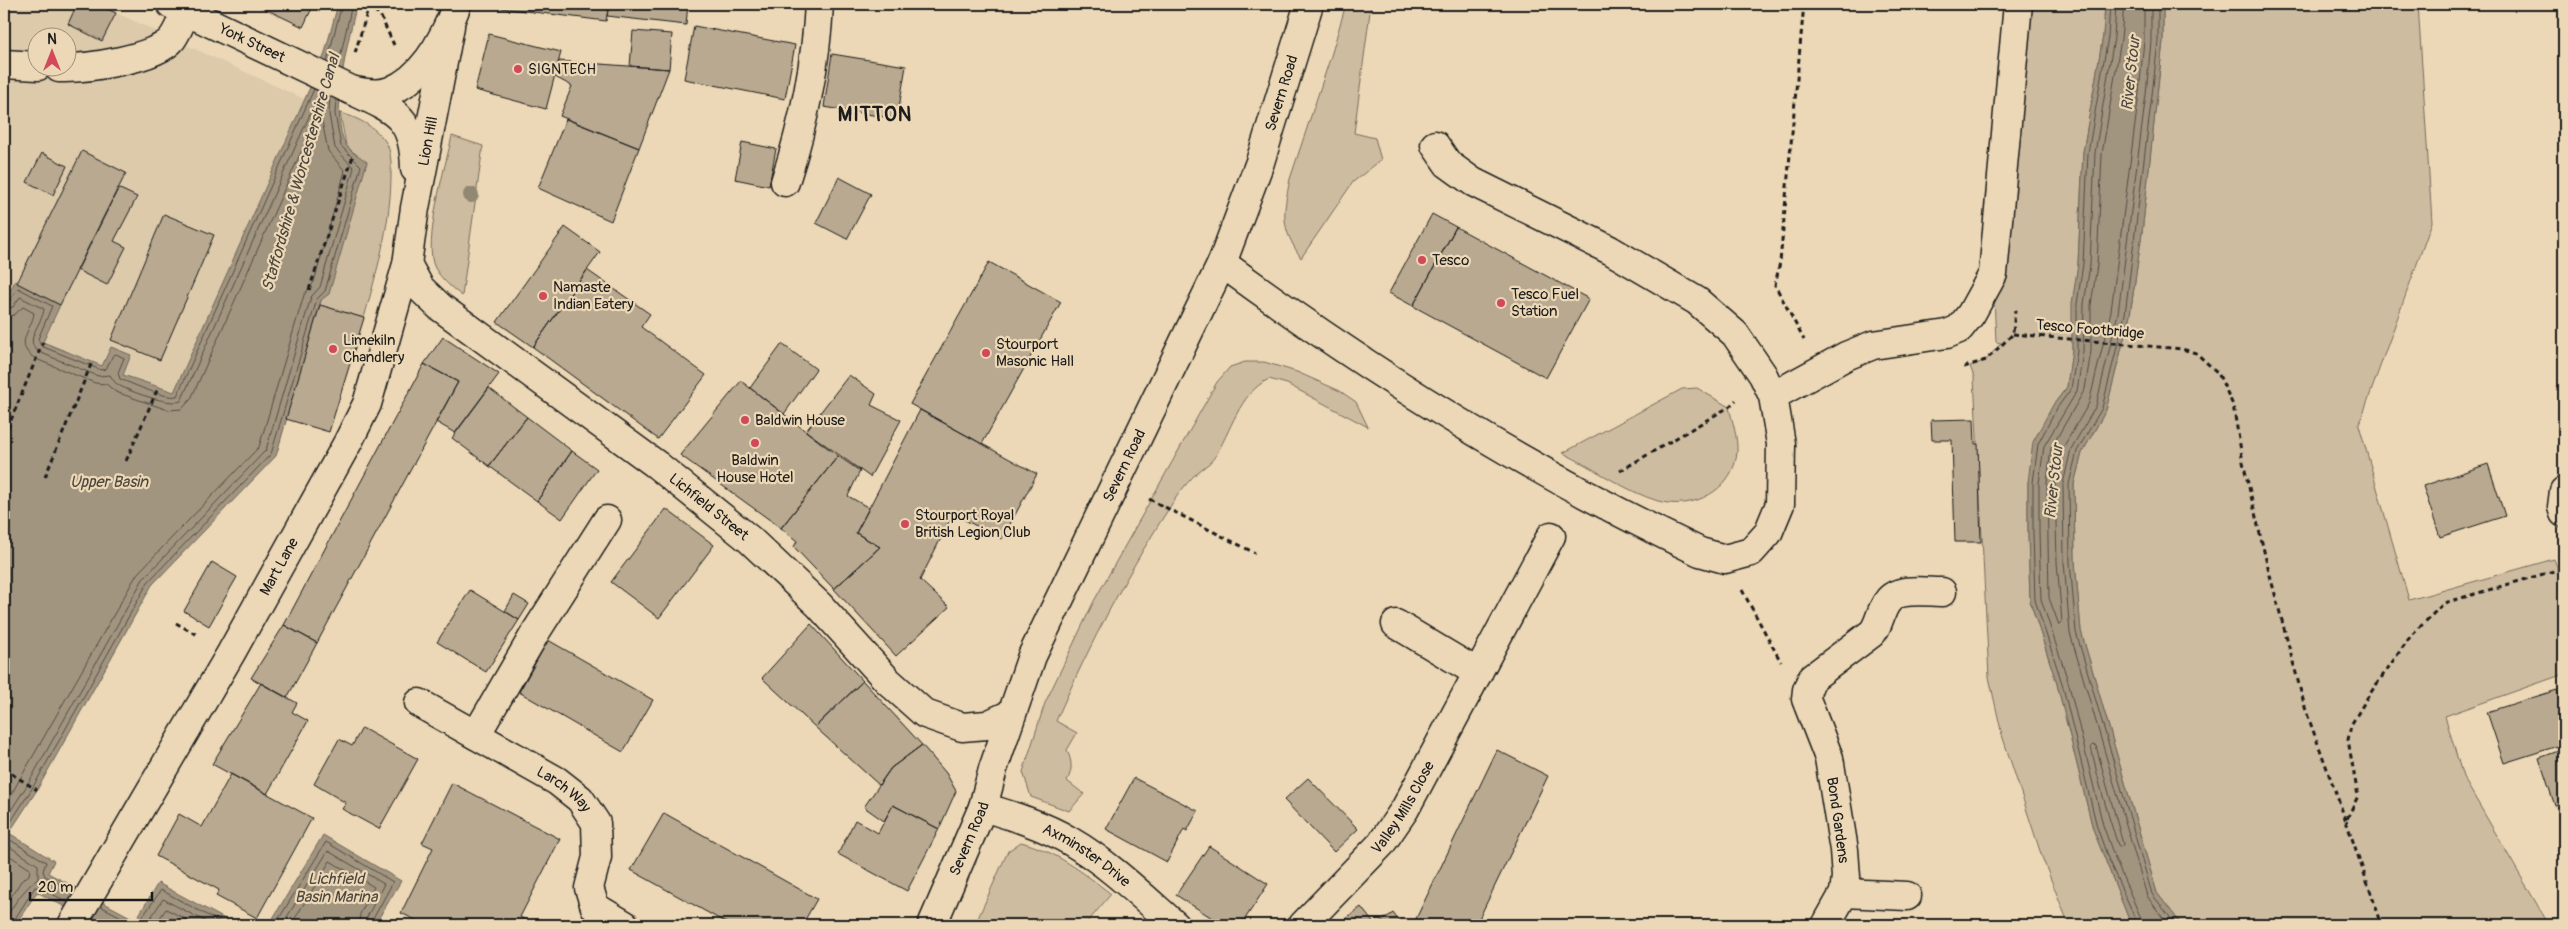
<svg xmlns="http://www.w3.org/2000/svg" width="2568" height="929" font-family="Pangolin,sans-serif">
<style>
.built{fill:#dccaab;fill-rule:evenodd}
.green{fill:#cebca0;stroke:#756c5e}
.water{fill:#a29580;stroke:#6c6558}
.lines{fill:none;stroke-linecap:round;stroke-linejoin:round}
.shore{stroke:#524c44;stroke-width:1}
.building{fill:#b8a990;stroke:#1c1c1c}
.minor-casing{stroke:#1c1c1c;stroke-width:31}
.major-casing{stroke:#1c1c1c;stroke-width:31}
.path{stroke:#1c1c1c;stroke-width:3;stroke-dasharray:5 4;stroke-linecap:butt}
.minor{stroke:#ecd8b6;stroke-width:28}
.major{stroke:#ecd8b6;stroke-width:28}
.tree{fill:#928773}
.poi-dot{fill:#d1495b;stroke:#ecd8b6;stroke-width:2}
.labels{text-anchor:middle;stroke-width:4.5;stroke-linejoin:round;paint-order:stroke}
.street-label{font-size:15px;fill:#1c1c1c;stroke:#ecd8b6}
.poi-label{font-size:15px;fill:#1c1c1c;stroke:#ecd8b6;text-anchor:start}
.water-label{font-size:16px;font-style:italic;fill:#4b463f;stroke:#ecd8b6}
.district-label{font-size:20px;font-weight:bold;letter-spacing:1px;fill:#1c1c1c;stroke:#ecd8b6}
</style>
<rect width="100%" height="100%" fill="#ecd8b6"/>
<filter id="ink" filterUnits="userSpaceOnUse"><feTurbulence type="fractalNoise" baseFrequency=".02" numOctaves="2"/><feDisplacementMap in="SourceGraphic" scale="10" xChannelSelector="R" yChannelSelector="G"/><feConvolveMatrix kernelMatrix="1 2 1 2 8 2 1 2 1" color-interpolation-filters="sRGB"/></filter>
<g filter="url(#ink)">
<path class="built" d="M4,4h93l207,95 -130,293 -52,-17 -10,-28 -9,19 -60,-24 17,-37 -56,-3zM38,38h30v30h-30z"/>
<path class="green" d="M1346,4h25l-17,129 21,5 6,22 -28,22 -52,76c-21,-32 -18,-43 -11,-79l41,-123z
M2018,4h87l-2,32 -20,116 -5,112 -5,39 -1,47 -5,37 -14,18 -25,77v51l2,68 27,83 36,145 35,88 6,8h-65l-27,-68 -40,-122 -13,-58 -15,-300 -4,-11 16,-6 15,-17 -5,-1 -3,-68z
M2163,4h255l14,218 -73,203 50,175 145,-41 10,26v89l-119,42 18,61 86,148h-367l-25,-32 -76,-262 -6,-69 -1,-78 8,-31 24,-43 24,-95 12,-82 15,-138 6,-54z
M340,113c17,4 38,15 47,31 5,11 4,23 4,34 -1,49 -14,93 -27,140l-44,-13 34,-152 -8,-8z
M452,136l31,10 -21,150c-10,-8 -20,-16 -27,-28 -13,-23 11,-104 17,-132z
M1245,362h19l33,10 43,19 16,11 12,25 -81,-43 -18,-5c-30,14 -38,53 -55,79 -4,6 -12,10 -17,15 -7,6 -14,15 -20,23 -47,71 -87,147 -121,225l21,12 -10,17c5,12 6,19 0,31l17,13 -15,17 -38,-14 -8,-25 22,-69 49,-102 123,-219 13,-15z
M1697,388l32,19c3,14 9,30 8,45 -3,38 -44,59 -79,49 -33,-10 -64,-33 -95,-48l119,-64z
M1021,842c34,9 62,30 90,52l-26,31h-110l33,-74z"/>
<path class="water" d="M338,4h19c-8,31 -28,113 -11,141 5,7 15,12 21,17l-38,132 -8,6 -45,156 -124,129 -115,205 -28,43 45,28 -6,12 88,47 22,-37 78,42h-137l-62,-33 -22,33h-11v-623l11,-21 45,24 -17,37 59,24 9,-19 20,8 -8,20 51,17 150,-336z
M2105,4h58v37l-6,54 -15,138 -12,82 -24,95 -24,43 -8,31 1,77 6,70 76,262 25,32h-48l-6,-8 -35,-88 -36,-145 -27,-83 -2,-68v-51l5,-40 20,-37 14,-18 5,-37v-47l6,-39 5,-112 20,-116z
M323,835l78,46 -24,40 7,4h-115z"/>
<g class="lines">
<path class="shore" d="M2110,4l-2,33 -20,116 -5,111 -6,40v47l-6,38 -14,19 -19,36 -5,39v50l2,67 27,83 35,144 12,34 29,64
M2116,4l-2,34 -19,115 -5,112 -6,39 -1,48 -6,39 -33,55 -5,37v50l2,66 27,82 35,144 12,34 29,66
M2124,4l-3,35 -19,115 -5,111 -6,40v46l-6,38 -34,59 -4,35 2,115 10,27 3,-3 -5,-60 -2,-80 9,-36 25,-43 22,-92 28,-218 5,-53v-36
M2151,4v37l-5,53 -28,219 -22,93 -25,43 -8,35 1,78 6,71 77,263 21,29
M2158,4v37l-6,54 -27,219 -23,94 -25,43 -8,33 1,78 6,70 76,262 24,31
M327,62l15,-58
M338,67l14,-63
M4,303l5,-2 9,-13 34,18 -14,33 3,7 60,24 5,-1 7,-14 3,-1 8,4 -6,15 2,6c13,5 45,20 57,17l137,-307
M4,309l9,-2 7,-10 24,12c-1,14 -22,32 -5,43l59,24 12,-1c2,3 4,7 7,9 10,7 53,22 64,17l139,-309
M4,317l10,-2 9,-8 11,6c-2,17 -22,32 2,46l59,24 11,1 10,8 52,18 14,-1 9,-10 126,-283h4l7,35 17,20 -31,111 -10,13 -45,152 -122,127 -133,233
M2093,745l3,1 27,98 -2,3 -3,-2c-11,-32 -20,-65 -27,-98z
M4,821l24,-37 115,-205 123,-129 45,-153 9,-10 34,-119 -19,-20 -6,-34 1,-18
M4,843l34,22v14c-11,6 -32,33 -33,46
M4,852l26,17 -1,6 -8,6 -17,27
M74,892l-29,-16 -2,-5 3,-9 -39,-24 -2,-7 28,-44 115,-205 123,-128 46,-155 8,-8 36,-125 -20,-20 -6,-32 1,-15
M100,906l37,19 24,-35 64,35
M11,925l24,-38 5,1 28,14
M146,925l17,-26 49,26
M155,925l11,-16 31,16
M275,925l51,-83 67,40 -20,37 1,6
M282,925l46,-74 56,33 -17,33v8
M291,925l39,-64 44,26 -14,27 -1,11"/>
</g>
<path class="building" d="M77,4h20l19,9 -14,28 -34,-17z
M255,4h59l-11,23z
M501,4h108l-3,17 -105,-13z
M609,4h79l-2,21 -79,-9z
M694,26l101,19 -10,54 -101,-20z
M633,31l39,3 -3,35 -39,-3z
M489,34l72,18 -15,57 -71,-19z
M832,54l74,12 -9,53 -73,-12z
M559,61l110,8 -30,79 -79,-32 12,-30 -17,-9z
M566,119l73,29 -28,73 -73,-33z
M742,142l34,7 -7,37 -34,-7z
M82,151l44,22 -66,132 -43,-22z
M42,153l25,13 -14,29 -26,-13z
M839,177l32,17 -24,45 -31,-16z
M118,188l19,9 -23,44 12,6 -19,38 -30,-15z
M164,214l50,21 -54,125 -49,-20z
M1432,214l24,13 -43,79 -24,-13z
M565,227l35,25 -67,95 -36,-25z
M1456,227l133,72 -43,79 -133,-72z
M989,262l72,40 -79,142 -72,-40z
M587,270l63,44 -9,13 65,48 -48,64 -125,-92z
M320,305l44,13 -35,114 -43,-13z
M443,337l56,37 -44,59 -19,-11 22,-40 -34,-18z
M782,344l34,25 -32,45 -34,-26z
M424,364l34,18 -141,261 -33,-18z
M849,375l27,19 -5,11 30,15 -31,57 -64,-46z
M741,381l97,75 -57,72 -101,-73z
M489,388l38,29 -38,49 -37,-28z
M920,410l117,64 -35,65 -49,-25 -33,66 29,27 -53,49 -62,-67 46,-42 -24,-14z
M527,417l45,34 -35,50 -48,-35z
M1974,419l1,25h3l3,98h-26l-3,-102h-20l-1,-20z
M572,451l25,18 -35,50 -25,-18z
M838,456l22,15 -12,25 21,12 -13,25 24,14 -46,42 -40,-42 3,-6 -16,-13z
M2488,464l17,52 -65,21 -17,-51z
M666,509l48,36 -55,73 -48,-36z
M212,562l25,15 -28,49 -25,-15z
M470,590l49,30 -33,52 -49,-30z
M514,595l15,9 -10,16 -14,-9z
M811,624l52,57 -48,46 -53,-49z
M284,625l33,18 -30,55 -36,-20z
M548,640l105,60 -30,52 -104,-60z
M863,681l59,64 -31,23 -12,17 -64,-58z
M261,683l36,20 -5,9 16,9 -41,73 -55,-30z
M2557,690l7,23v31l-60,19 -17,-51z
M362,728l56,31 -39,70 -37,-20 4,-6 -32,-19 25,-45 13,7z
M922,745l24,28 10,18 -17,38 -46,-24 -9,16 -20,-14 27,-39z
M2564,749v54l-9,3 -16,-48z
M1497,750l51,26 -72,149h-63z
M231,774l81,44 -55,100 -41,-22 3,-6 -63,-34 23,-42 23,13z
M1134,778l64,33 -11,20 -3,-2 -17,33 -61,-33z
M1308,778l50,51 -24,23 -50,-52z
M452,783l108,56 -40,78 16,8h-110l-25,-12 32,-65 -11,-5z
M893,805l46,24 -32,62 -69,-37 17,-34 23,13z
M664,813l153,86 -15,26h-72l-99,-55z
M1209,846l59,38 -27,41h-18l-47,-30z
M1361,907l14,18h-27l-4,-5z
M1393,913l9,12h-26z"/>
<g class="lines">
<defs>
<g id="minor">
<path d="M4,64l34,2"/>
<path d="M59,68c25,1 97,-9 113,-29 6,-8 10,-19 14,-28"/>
<path d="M353,91c43,20 61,26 62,78"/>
<path d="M785,182c19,-59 31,-117 34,-178"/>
<path d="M1222,263c152,112 307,208 478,289l25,7 26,-7 17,-19 12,-29 1,-60 -8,-48 -10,-21 -28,-41 -38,-33 -87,-51 -137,-68 -25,-18 -13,-19"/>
<path id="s1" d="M407,264l13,24 20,19 217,158 92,74 70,66 69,76 37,33 37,13 25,-2 24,-11"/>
<path d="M1773,396l73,-40 27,-11 74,-11 12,-5 12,-15 22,-40 25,-270"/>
<path d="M2564,491l-2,16 2,6"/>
<path d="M1396,624l82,49"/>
<path id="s2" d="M419,703l138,78 23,18 16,24 1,34 -8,31 6,19 30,18"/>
<path d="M476,735l61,-105 70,-110"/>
<path id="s3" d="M983,807c30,9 60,18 87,34 38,22 72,55 105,84"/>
<path d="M1844,893l63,3"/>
<path id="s4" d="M72,925l159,-272 117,-211 19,-38 40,-140 8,-56 35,-182"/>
<path id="s5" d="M932,925l51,-118 10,-38 39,-113 190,-393 38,-101 49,-158"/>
<path id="s6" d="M1303,925l78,-81 24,-35 146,-273"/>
<path d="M1826,925l18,-32 2,-16 -2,-27 -15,-92 -23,-59 1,-9 5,-12 60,-45c8,-9 8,-23 16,-32 10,-14 39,-9 54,-9"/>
</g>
<g id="major">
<path id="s7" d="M171,4l180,86c12,3 26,6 39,1 35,-14 55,-54 67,-87"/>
</g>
</defs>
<use href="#minor" class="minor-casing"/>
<use href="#major" class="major-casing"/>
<path class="path" d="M370,4l-1,2 11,9 14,30
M1804,4l-24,258 -5,23 29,55
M355,53l14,-47
M309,290l45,-137
M2013,334l169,15 14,4 22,20 15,32 10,57 25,106 38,143 40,110 12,-25 -10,-56 3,-15 18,-30 41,-58 34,-34 120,-35
M1964,367l22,-7 27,-26 2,-24
M4,437l39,-95
M126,461l32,-73
M1620,471l109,-64 7,-7
M45,477l47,-115
M1149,499l106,54
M1742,590l39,72
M176,623l23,13
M4,720l6,-4
M4,769l33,21
M2346,821l36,104"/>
<use href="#minor" class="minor"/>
<use href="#major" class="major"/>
</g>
<circle class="tree" cx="471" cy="195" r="8"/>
</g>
<g class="poi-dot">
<circle cx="518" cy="69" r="5"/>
<circle cx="1422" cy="260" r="5"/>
<circle cx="543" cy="296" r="5"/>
<circle cx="1501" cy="303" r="5"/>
<circle cx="333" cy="349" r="5"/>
<circle cx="986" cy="353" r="5"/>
<circle cx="745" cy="420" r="5"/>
<circle cx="755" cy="443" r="5"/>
<circle cx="905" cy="524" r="5"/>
</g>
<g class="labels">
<g class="street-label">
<text dy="5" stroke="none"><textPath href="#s7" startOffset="90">York Street</textPath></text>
<text dy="5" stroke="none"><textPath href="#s5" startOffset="904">Severn Road</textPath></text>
<text dy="5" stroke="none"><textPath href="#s4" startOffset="869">Lion Hill</textPath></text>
<text transform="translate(2090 329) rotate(5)" y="5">Tesco Footbridge</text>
<text dy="5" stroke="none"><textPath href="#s5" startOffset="499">Severn Road</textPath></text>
<text dy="5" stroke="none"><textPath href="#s1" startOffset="390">Lichfield Street</textPath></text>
<text dy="5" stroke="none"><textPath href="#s4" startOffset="414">Mart Lane</textPath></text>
<text dy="5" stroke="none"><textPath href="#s2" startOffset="169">Larch Way</textPath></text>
<text dy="5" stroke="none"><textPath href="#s6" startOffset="155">Valley Mills Close</textPath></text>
<text transform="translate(1838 820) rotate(82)" y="5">Bond Gardens</text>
<text dy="5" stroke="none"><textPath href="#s5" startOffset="94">Severn Road</textPath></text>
<text dy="5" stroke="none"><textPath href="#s3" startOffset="115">Axminster Drive</textPath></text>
</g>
<g class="poi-label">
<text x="528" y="74">SIGNTECH</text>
<text x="1432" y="265">Tesco</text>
<text x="553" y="292">Namaste<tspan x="553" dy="17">Indian Eatery</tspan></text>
<text x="1511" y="299">Tesco Fuel<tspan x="1511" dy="17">Station</tspan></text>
<text x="343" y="345">Limekiln<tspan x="343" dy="17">Chandlery</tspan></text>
<text x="996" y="349">Stourport<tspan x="996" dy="17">Masonic Hall</tspan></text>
<text x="755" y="425">Baldwin House</text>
<text x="755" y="465" text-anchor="middle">Baldwin<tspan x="755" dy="17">House Hotel</tspan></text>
<text x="915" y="520">Stourport Royal<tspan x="915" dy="17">British Legion Club</tspan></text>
</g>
<g class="water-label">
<text transform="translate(2130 73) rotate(-84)" y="6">River Stour</text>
<text transform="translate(300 172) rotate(-74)" y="6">Staffordshire &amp; Worcestershire Canal</text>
<text x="109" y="487">Upper Basin</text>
<text transform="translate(2053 481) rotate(-84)" y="6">River Stour</text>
<text x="336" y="884">Lichfield<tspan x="336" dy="18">Basin Marina</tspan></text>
</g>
<g class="district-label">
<text x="875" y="121">MITTON</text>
</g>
</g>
<rect width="2568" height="929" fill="none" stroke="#ecd8b6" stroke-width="20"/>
<rect x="10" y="10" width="2548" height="909" fill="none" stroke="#1c1c1c" stroke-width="2" filter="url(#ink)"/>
<g transform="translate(52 52)"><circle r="24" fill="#ecd8b6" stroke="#998d78"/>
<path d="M0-4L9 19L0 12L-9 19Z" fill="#d1495b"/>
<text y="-8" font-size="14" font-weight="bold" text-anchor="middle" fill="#1c1c1c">N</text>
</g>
<path d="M30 892v8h122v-8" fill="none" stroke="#1c1c1c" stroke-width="2.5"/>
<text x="38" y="892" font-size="15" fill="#1c1c1c" stroke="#ecd8b6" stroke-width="4" paint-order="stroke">20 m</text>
</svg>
